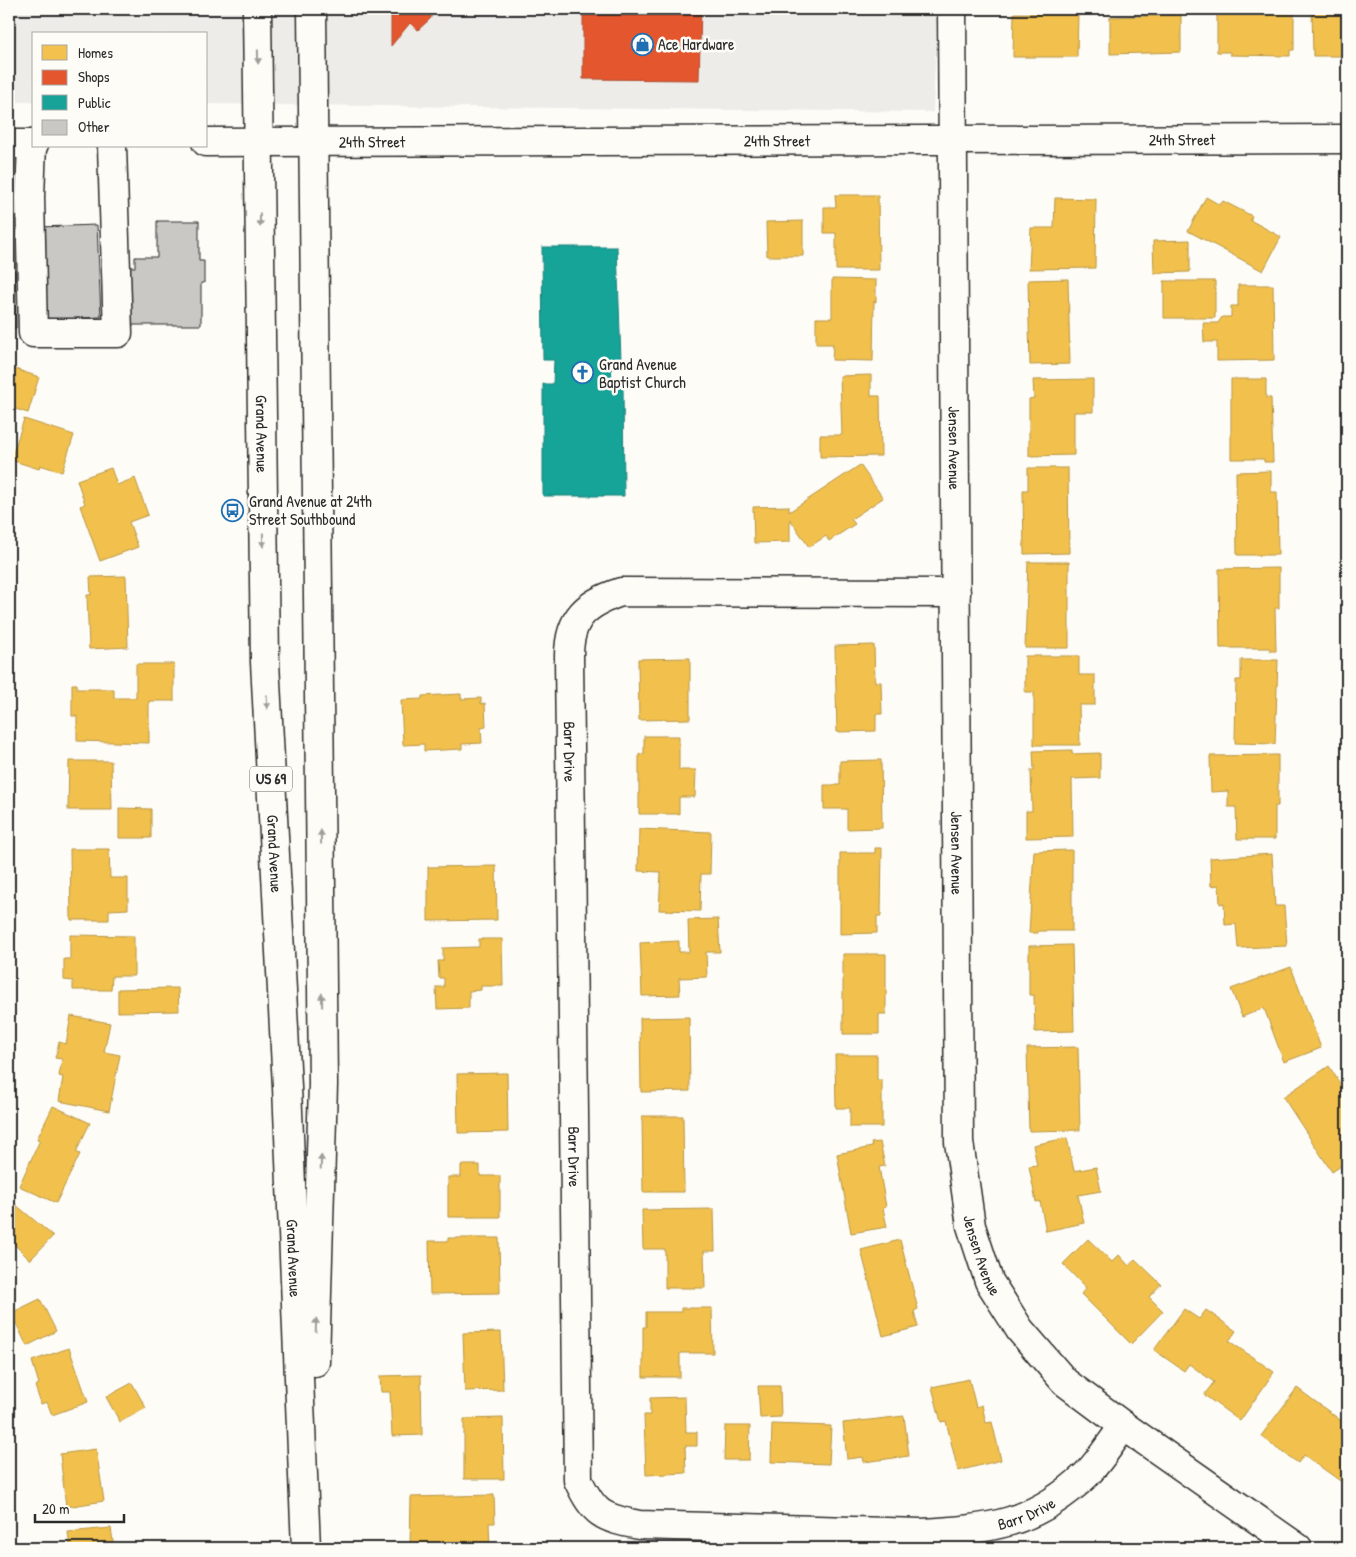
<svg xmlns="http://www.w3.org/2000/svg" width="1356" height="1557" font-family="'Patrick Hand',sans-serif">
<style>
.built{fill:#edece8}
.homes{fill:#f2c14e;stroke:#b69444}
.shops{fill:#e4572e;stroke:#ac4a2d}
.public{fill:#17a398;stroke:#1d7f77}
.building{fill:#c9c8c4;stroke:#2b2b2b}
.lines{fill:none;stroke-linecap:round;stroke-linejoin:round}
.minor-casing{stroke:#2b2b2b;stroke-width:31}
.major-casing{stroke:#2b2b2b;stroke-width:31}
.minor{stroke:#fdfcf7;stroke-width:28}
.major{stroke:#fdfcf7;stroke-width:28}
.oneway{fill:#9e9e9b}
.labels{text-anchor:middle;stroke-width:5;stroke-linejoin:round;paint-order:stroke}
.shield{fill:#fdfcf7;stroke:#6a6a68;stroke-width:1}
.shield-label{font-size:15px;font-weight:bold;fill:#2b2b2b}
.poi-label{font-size:16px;fill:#2b2b2b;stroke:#fdfcf7;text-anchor:start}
.street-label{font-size:16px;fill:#2b2b2b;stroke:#fdfcf7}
</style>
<rect width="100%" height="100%" fill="#fdfcf7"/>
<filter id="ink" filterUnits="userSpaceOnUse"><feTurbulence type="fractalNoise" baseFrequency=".02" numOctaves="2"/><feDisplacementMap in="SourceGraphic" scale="10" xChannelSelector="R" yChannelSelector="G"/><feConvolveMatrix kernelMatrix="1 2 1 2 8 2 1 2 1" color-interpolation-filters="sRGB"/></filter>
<g filter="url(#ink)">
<path class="built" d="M9,9h928l-4,103 -727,-8v-70h-172v68h-25z"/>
<path class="homes" d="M1217,9h77v41h-4v6l-60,-1v-3h-13z
M1312,9h35v47h-34z
M1014,13h64l-1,44h-64z
M1181,15v37l-71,2v-37z
M835,195h43l1,75h-43v-37h-12v-26h12z
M1206,197l14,8 3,-4 29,15 -2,4 31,17 -18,34 -75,-40z
M1055,198l41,1 -1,69 -66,1 2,-41h23z
M803,221v35h-36l-1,-34z
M1190,240v32l-36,1 -1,-32z
M832,279l44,1v22l-2,-1 -1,60 -41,-1 1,-16h-17v-26h16z
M1068,279l2,85 -40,1 -2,-85z
M1164,281h51v37h-51z
M1238,285h35l1,75 -57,1v-19h-13l-1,-19h15l4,-6h9v-11h7z
M9,367l30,10 -11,36 -19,-6z
M871,375v21h9l1,60 -61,1v-22h22l-2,-59z
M1093,379v33h-19v43l-45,1v-57l5,-1 -1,-18z
M1231,379h35v19h5l2,64h-9v-3h-33z
M24,419l50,16 -12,37 -22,-7 -1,4 -28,-9z
M860,465l23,33 -32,21 4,5 -26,17 -3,-5 -17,11 -19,-28v23l-36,1 -1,-36 36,-1v6z
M111,468l6,17 18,-7 13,37 -19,7 9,25 -38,14 -20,-55 5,-2 -8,-24z
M1028,468h40l1,85 -45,1 -1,-64h5z
M1271,471v21h6l1,63h-41l-1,-83z
M1028,562h41v86h-44z
M1279,568v40h-4l1,43h-6v-3h-50l-1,-79z
M126,576l2,71 -39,2 -2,-54h4l-1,-18z
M874,645l1,37h6l1,32h-6v17l-39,1 -2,-86z
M1025,656h54v19h16v30h-16l1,40h-46v-53h-9z
M690,658v61l-51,1 -1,-61z
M1241,660h37l-3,84 -40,-1 1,-63h5z
M136,664h38v37h-25v42l-72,-2v-25h-5v-32h5v5h37v9h22z
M461,694v5l20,-1v6l4,-1 1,24 -5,1 1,15 -20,1v5l-38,2v-7l-21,1 -2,-45 21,-1v-3z
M644,736h35v34h17l-1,27h-16v17h-40v-60h5z
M1072,750v4l28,-1v25l-28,1 1,58 -47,1v-27h6l-1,-41h3l-1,-19z
M1278,755v51h-3v33h-38l-1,-32h-8v-16l-17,1 -1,-36z
M881,760l1,68 -35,1v-20h-23v-24h16v-24z
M69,761h42l1,49h-44z
M119,808l32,1v29h-32z
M639,829l72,3 -1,42h-9l-1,37 -41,-1 2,-38 -23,-1z
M875,848h7l-1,68h-4v17l-37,1v-81h35z
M70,849h39l1,29h18v31l-19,1v10h-38z
M1072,850v81h-34v2h-9l5,-82z
M1272,854l3,52h9l3,40 -49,2 -2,-24 -11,1 -1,-22 -4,1 -1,-19 -8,1 -1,-28z
M496,866l1,54 -69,1v-54z
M718,919l2,33h-14l1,25 -28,1 1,17 -38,1 -2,-53 39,-2v11h10l-1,-32z
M70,935l64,1v40h-22l-1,14h-38v-9l-9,-1v-21h6z
M479,939h23l1,47h-22v4l-12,1v17l-32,1 -1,-22h8v-9h-5l-1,-17h5v-13l36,-1z
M1072,945l2,86 -39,1 -1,-37h-5v-49z
M843,954h43v60h-7v20h-36z
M1291,967l30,81 -37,14 -20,-54 -22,9 -11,-28z
M178,988l1,23 -61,1v-23z
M71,1016l39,7 -6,29 16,3 -11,56 -50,-10 4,-24 -4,-1 3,-17 -7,-1 4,-16 7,2z
M689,1017l1,74 -49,1 -1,-74z
M1078,1047l2,83 -51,1 -2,-83z
M835,1055h42v25h5v47h-32v-19h-14z
M1329,1066l18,29v67l-15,10 -49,-75z
M507,1073l1,59 -50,1 -1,-59z
M53,1106l37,17 -14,29 4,2 -24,49 -37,-17 21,-46 -3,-1z
M642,1116h41l1,76h-41z
M1067,1138l7,33 22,-4 5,24 -23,4 6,28 -38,8 -6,-30 -4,1 -7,-36 8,-1 -4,-20z
M880,1142l5,24 -6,1 7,40 -3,1 4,19 -36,6 -14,-79 35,-7 -1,-4z
M461,1165h19v11h20v41h-52v-40h13z
M9,1199l44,37 -23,24 -17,-17 -4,5z
M714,1209l1,42h-11l1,37h-40v-39h-22l-1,-39z
M448,1238h51l1,55 -70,1 -1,-53h19z
M1088,1239l24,23 7,-7 10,11 6,-7 26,25 -12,13 14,14 -32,33 -50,-50 5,-6 -23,-24z
M900,1240l18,69 -4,2 4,16 -35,9 -22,-86z
M40,1299l16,32 -29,15 -16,-33z
M681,1308h31l1,45h-33v24h-37v-50h3v-15h35z
M1184,1309l15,10 7,-9 30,21 -7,10 45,31 -34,49 -36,-26 10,-13 -25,-18 -5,7 -30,-21z
M501,1332l2,58 -38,1 -2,-58z
M69,1348l19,54 -36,13 -5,-13 -6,2 -6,-18 4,-2 -7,-23z
M421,1375l1,60 -30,1 -2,-44h-9l-1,-16z
M969,1379l7,28 6,-2 4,18 6,-1 9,38 -43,11 -12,-50 -5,1 -9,-35z
M132,1383l14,25 -26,14 -14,-25z
M758,1386h22l1,31 -21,1z
M1297,1388l50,37v53l-4,5 -39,-28 -6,8 -37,-27z
M685,1397l1,35h11v14h-12l1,27 -40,2 -2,-60h6v-17z
M904,1416l5,40 -45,6 -1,-5 -16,2 -4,-36z
M503,1418l1,61h-40v-60z
M772,1424l59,2 -2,38 -58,-2z
M725,1426h25l-1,34h-25z
M96,1449l8,52 -38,6 -6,-53z
M494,1495l1,28h-6l1,25h-80l1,-51z
M111,1528l3,20h-44l-2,-16z"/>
<path class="shops" d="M391,9h40v9l-13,12 -8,-7 -19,23z
M583,9h118l-2,71 -116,-1z"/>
<path class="public" d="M542,247h75l4,114h-10l1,23h11l1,112h-81v-112h10l1,-24h-11z"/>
<path class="building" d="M157,221h42v40h5v22h-3v42h-76v-58h10v-10h22z
M97,225l4,92 -59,3 -4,-93z
M9,271h6l1,57h-7z"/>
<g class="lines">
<defs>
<g id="minor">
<path id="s1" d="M952,9l7,1133 12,84 18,55 31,49 45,52 59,44 174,122"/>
<path d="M32,144l-2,53 3,136h85l-6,-187"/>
<path id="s2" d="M956,593l-335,-1c-34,11 -52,25 -52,64l9,824c16,34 24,38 61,45l282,8c69,-4 112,-8 165,-58 14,-14 25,-33 38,-49"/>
</g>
<g id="major">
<path id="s3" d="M257,9l8,653 22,425 19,461"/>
<path d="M312,9l11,1075 -8,278"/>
<path id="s4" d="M206,142l1141,-3"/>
<path d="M9,144h25"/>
</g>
</defs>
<use href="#minor" class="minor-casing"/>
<use href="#major" class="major-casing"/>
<use href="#minor" class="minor"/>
<use href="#major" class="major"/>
</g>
<defs><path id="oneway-solid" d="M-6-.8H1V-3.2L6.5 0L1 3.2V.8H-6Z" transform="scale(1.25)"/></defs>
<g class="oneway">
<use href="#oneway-solid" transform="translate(258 57) rotate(89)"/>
<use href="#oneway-solid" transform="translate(260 220) rotate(89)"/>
<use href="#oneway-solid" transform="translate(263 540) rotate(89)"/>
<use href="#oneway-solid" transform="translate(267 702) rotate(87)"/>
<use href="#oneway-solid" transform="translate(321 837) rotate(-91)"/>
<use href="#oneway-solid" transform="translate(322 1000) rotate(-91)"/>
<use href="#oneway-solid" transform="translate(321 1162) rotate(-88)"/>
<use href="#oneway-solid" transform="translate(316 1325) rotate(-88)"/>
</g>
</g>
<defs>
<symbol id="shop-ring" viewBox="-11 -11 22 22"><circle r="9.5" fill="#fdfcf7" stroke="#1f6fb2" stroke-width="1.5"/><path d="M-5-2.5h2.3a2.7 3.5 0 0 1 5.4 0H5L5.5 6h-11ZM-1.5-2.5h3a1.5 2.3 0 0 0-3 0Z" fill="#1f6fb2"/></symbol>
<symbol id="church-ring" viewBox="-11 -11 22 22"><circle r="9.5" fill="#fdfcf7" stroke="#1f6fb2" stroke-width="1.5"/><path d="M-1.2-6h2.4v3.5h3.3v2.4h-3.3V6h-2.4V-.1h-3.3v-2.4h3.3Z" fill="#1f6fb2"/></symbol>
<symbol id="bus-ring" viewBox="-11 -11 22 22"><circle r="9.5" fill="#fdfcf7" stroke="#1f6fb2" stroke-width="1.5"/><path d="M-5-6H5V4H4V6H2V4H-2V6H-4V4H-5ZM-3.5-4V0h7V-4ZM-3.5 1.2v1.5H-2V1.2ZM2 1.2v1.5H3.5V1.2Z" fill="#1f6fb2"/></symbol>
</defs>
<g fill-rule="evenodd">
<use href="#shop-ring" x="630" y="32" width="25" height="25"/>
<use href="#church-ring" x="570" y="360" width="25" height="25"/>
<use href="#bus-ring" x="220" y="498" width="25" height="25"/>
</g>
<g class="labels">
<rect class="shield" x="250" y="766.5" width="42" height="25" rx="4"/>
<g class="shield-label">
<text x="271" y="784">US 69</text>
</g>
<g class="poi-label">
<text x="658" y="50">Ace Hardware</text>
<text x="599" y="370">Grand Avenue<tspan x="599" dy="18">Baptist Church</tspan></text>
<text x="249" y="507">Grand Avenue at 24th<tspan x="249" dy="18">Street Southbound</tspan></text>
</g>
<g class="street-label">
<text dy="6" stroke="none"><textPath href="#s4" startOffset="571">24th Street</textPath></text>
<text dy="6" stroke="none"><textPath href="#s4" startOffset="976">24th Street</textPath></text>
<text dy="6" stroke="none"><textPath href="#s4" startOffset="166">24th Street</textPath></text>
<text dy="6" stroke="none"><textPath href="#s3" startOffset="425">Grand Avenue</textPath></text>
<text dy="6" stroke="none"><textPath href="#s1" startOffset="439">Jensen Avenue</textPath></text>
<text dy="6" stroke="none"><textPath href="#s2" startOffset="521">Barr Drive</textPath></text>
<text dy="6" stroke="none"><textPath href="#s1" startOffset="844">Jensen Avenue</textPath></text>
<text dy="6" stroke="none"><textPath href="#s3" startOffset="845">Grand Avenue</textPath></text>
<text dy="6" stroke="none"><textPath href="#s2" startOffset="926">Barr Drive</textPath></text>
<text dy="6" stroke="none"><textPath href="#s1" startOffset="1249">Jensen Avenue</textPath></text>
<text dy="6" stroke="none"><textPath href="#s3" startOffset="1250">Grand Avenue</textPath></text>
<text dy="6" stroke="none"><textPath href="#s2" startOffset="1720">Barr Drive</textPath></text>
</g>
</g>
<rect width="1356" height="1557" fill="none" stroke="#fdfcf7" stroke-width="30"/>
<rect x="15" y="15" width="1326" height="1527" fill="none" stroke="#2b2b2b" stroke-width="2" filter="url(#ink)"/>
<rect x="32" y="32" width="175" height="115" fill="#fdfcf7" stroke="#a9a8a5"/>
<rect x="42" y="45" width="25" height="15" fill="#f2c14e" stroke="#a9a8a5"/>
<text x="78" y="58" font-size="15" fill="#2b2b2b">Homes</text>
<rect x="42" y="70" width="25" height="15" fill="#e4572e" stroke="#a9a8a5"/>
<text x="78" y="82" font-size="15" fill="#2b2b2b">Shops</text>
<rect x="42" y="95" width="25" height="15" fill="#17a398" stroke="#a9a8a5"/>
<text x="78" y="108" font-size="15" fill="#2b2b2b">Public</text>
<rect x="42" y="120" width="25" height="15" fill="#c9c8c4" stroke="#a9a8a5"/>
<text x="78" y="132" font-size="15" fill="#2b2b2b">Other</text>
<path d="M35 1514v8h89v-8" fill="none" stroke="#2b2b2b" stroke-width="2.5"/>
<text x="42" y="1514" font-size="15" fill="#2b2b2b" stroke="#fdfcf7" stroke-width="4" paint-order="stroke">20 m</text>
</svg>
